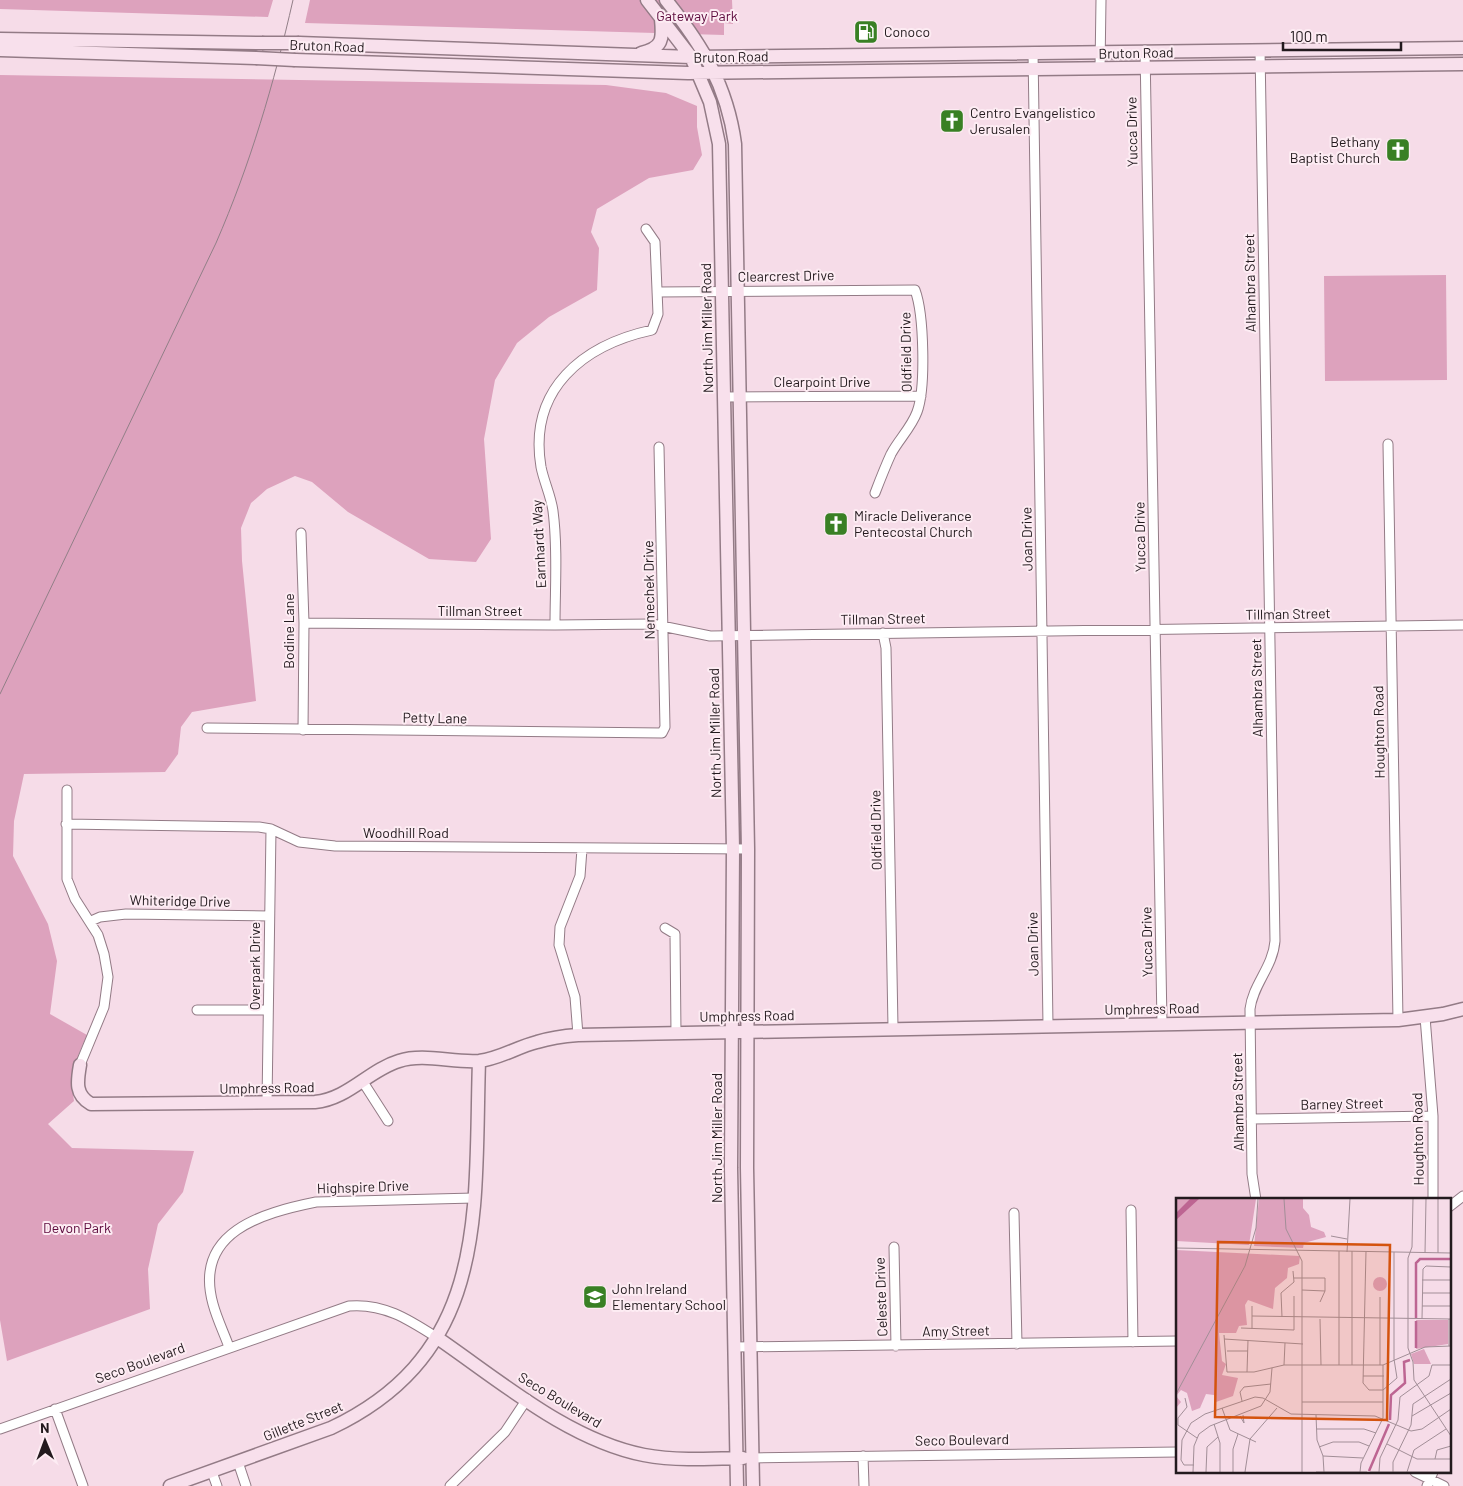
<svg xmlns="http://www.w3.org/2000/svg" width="1463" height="1486" font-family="Barlow,sans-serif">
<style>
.green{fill:#dda2bd}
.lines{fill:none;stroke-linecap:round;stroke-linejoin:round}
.street-casing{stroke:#937b86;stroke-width:11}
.secondary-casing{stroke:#937b86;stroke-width:15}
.street{stroke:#fff;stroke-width:9}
.secondary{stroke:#f8e0ec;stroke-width:12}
.tram{stroke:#917f87;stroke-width:1}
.secondary-bridge-casing{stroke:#937b86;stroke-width:15;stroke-linecap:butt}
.secondary-bridge{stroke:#f8e0ec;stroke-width:12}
.labels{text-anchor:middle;stroke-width:4;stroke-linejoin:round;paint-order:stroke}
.park-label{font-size:14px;fill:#5c093c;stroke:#fdecf3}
.poi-label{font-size:14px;fill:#231a1e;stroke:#fdecf3;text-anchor:start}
.street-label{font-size:14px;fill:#231a1e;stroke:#fdecf3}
.inset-river{fill:none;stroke:#bd6592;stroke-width:2.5}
.inset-road{fill:none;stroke:#a28e97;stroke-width:1}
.view{fill:#d4530e;fill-opacity:0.15;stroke:#d4530e;stroke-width:2.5}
.inset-edge{fill:none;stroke:#231a1e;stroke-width:2.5}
</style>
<rect width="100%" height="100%" fill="#f6dce8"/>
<path class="green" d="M0,0h273l-5,17 -268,-8z
M310,0h422l1,24 -9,-1v12l-419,-12z
M0,75l606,10 60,8 31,13v21l5,28 -9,15 -44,8 -52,31 -6,23 8,16 -2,42 -48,27 -32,26 -22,37 -11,59 7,100 -15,23 -47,-3 -81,-47 -36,-30 -17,-6 -28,13 -16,14 -10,25 1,33 14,140 -64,11 -11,15 -3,27 -13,18 -141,2 -10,47 -1,35 35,68 9,37 -7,53 37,21c-11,25 -17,38 -13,66l-26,23 24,24 122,3 -11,41 -25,32 -10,45 2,40 -143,52 -7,-41z
M1446,275l1,105 -122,1 -1,-105z"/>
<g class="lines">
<defs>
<path id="street" d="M1145,50l17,974
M1033,52l15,973
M1100,68l1,-68
M657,292l258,-2c9,24 11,98 2,122 -6,16 -18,27 -26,42 -6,13 -11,26 -16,39
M724,397l197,-1
M1388,444l10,576
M301,533l3,90 -1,107
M304,623l251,2 97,-1 58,12 753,-11
M555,625c0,-37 3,-76 -2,-114 -2,-15 -9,-29 -12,-44 -13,-78 42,-122 111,-137l6,-16 -3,-72 -9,-13
M883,633l3,15 7,379
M207,728l455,5 3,-6 -6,-280
M67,790v89l8,20 23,36 6,19 4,23 -4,30 -24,58
M66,824l193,3 12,2 28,13 36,4 413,3
M91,921l9,-4 26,-3 143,2
M665,928l10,6 1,99
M197,1010h71
M1425,1017l8,99v84
M578,1035l-3,-38 -16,-52 1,-18 20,-51 2,-27
M363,1082l25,39
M267,1103l4,-274
M1251,1119l182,-3
M1256,1200l-4,-26 -2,-165c3,-25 23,-42 25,-68l-15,-891
M1449,1207l14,-11
M1131,1210l2,132
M1014,1213l3,131
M894,1247l2,99
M229,1347c-5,-14 -12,-28 -16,-43 -20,-72 49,-91 103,-102l158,-4
M735,1347l442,-6
M55,1409l28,77
M0,1429l349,-123c34,-3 59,13 87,31
M863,1456l1,30
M752,1458l425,-6
M238,1462l8,24
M212,1472l5,14
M1415,1472l29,14
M450,1486l55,-54 22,-33
M1427,1486l6,-14"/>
<path id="secondary" d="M647,0l44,57 19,45 9,42 14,705 -2,319 6,318
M666,0c36,45 61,85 69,144l13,705 -1,319 6,318
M0,39l262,4
M299,43l392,14 772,-9
M0,50l256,8
M641,53c22,-5 22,-14 20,-34
M295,60l393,13 775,-9
M80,1065c-3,17 -5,30 11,39l224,-2c33,-3 54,-32 84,-41 25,-8 54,2 80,0 20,-2 38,-14 58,-19 13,-4 27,-6 41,-7l820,-15 45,-6 20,-5
M436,1337c63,43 132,103 208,118 32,6 67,4 99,3
M170,1486l161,-58c160,-76 143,-217 148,-367"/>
</defs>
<use href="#street" class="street-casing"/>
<use href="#secondary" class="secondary-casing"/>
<use href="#street" class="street"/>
<use href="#secondary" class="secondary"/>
<path class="tram" d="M0,694l216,-451c34,-78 58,-159 77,-243"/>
<defs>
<path id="secondary-bridge" d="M262,43h37
M256,58l39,2"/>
</defs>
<use href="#secondary-bridge" class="secondary-bridge-casing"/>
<use href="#secondary-bridge" class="secondary-bridge"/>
</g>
<defs>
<symbol id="fuel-square" viewBox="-11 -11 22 22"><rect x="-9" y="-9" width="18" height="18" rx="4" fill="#398024" stroke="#fdecf3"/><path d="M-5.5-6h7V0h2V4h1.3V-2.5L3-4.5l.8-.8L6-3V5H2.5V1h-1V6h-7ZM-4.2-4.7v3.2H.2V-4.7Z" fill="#fff"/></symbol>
<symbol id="church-square" viewBox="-11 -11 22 22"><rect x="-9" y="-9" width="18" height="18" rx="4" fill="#398024" stroke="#fdecf3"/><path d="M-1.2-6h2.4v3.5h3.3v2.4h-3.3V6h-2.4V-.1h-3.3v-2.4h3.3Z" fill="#fff"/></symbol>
<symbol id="school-square" viewBox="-11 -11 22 22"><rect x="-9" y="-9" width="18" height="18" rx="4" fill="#398024" stroke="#fdecf3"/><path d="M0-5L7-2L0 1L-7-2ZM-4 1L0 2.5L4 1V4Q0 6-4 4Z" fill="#fff"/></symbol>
</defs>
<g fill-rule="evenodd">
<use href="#fuel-square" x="852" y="18" width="28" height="28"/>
<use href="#church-square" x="938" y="107" width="28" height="28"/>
<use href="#church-square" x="1384" y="136" width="28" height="28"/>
<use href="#church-square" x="822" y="510" width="28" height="28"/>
<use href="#school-square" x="581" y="1283" width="28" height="28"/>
</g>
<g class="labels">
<g class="park-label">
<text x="697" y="21">Gateway Park</text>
<text x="77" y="1233">Devon Park</text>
</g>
<g class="poi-label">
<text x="884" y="37">Conoco</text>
<text x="970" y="118">Centro Evangelistico<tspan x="970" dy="16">Jerusalen</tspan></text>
<text x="1380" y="147" text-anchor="end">Bethany<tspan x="1380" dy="16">Baptist Church</tspan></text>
<text x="854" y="521">Miracle Deliverance<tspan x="854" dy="16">Pentecostal Church</tspan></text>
<text x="612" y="1294">John Ireland<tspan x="612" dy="16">Elementary School</tspan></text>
</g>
<g class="street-label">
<text transform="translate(327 46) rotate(2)" y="5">Bruton Road</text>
<text transform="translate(1136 53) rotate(-1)" y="5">Bruton Road</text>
<text transform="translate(731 57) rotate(-1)" y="5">Bruton Road</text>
<text transform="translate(1132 132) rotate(-91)" y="5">Yucca Drive</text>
<text transform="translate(786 276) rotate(-1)" y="5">Clearcrest Drive</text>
<text transform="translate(1250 283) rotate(-91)" y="5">Alhambra Street</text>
<text transform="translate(707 328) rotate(-91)" y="5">North Jim Miller Road</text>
<text transform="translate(906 352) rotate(-91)" y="5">Oldfield Drive</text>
<text x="822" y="387">Clearpoint Drive</text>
<text transform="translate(1140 537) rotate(-91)" y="5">Yucca Drive</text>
<text transform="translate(1027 539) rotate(-91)" y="5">Joan Drive</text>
<text transform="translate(539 544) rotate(-93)" y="5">Earnhardt Way</text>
<text transform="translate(649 590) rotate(-91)" y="5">Nemechek Drive</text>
<text x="480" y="616">Tillman Street</text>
<text transform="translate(1288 614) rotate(-1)" y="5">Tillman Street</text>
<text transform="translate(883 619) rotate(-1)" y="5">Tillman Street</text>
<text transform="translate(289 631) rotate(-90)" y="5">Bodine Lane</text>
<text transform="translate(1257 688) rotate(-91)" y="5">Alhambra Street</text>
<text transform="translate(435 718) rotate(1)" y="5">Petty Lane</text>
<text transform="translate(1379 732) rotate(-91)" y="5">Houghton Road</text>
<text transform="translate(715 733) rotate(-91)" y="5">North Jim Miller Road</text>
<text transform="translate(876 830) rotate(-91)" y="5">Oldfield Drive</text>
<text x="406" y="838">Woodhill Road</text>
<text transform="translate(180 901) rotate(1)" y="5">Whiteridge Drive</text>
<text transform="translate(1147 942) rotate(-91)" y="5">Yucca Drive</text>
<text transform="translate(1033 944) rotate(-91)" y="5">Joan Drive</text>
<text transform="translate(255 966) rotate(-90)" y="5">Overpark Drive</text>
<text transform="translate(1152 1009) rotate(-1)" y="5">Umphress Road</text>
<text transform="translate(747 1016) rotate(-1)" y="5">Umphress Road</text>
<text transform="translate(267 1088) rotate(-1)" y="5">Umphress Road</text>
<text transform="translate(1238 1102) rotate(-91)" y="5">Alhambra Street</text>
<text transform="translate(1342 1104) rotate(-1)" y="5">Barney Street</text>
<text transform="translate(717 1138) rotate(-90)" y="5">North Jim Miller Road</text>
<text transform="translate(1418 1139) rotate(-91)" y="5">Houghton Road</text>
<text transform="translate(363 1187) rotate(-2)" y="5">Highspire Drive</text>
<text transform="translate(881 1297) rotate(-92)" y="5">Celeste Drive</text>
<text transform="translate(956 1331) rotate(-1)" y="5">Amy Street</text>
<text transform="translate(140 1363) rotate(-20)" y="5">Seco Boulevard</text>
<text transform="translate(560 1400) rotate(31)" y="5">Seco Boulevard</text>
<text transform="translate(303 1421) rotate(-22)" y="5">Gillette Street</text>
<text transform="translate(962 1440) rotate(-1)" y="5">Seco Boulevard</text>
</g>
</g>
<g transform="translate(1176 1198)">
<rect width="275" height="275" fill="#f6dce8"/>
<path d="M0,1h80l-7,46 -73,-4zM83,1h44v9l6,7 2,12 13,5 2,5 -22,6 -1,5 -49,-2zM0,52l124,6 -1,8 -11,4 -1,10 -12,10 -2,21 -25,-9 -3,5 2,20 -8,1 -3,7h-17l3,28 4,3 -4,11 16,3 -5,18 -17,6 -2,-7 -8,-1 -6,14 -8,3 -5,-18 -6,-3 -5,6 5,6 -5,6zM197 86a7 7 0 1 1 14 0a7 7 0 1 1-14 0ZM240,122h32v24l-32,5zM248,151l7,15h-17l-3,-10z" fill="#dda2bd"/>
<path d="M14,1h9l-23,21v-7z" fill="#bd6592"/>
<path class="inset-river" d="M240,120v-55l4,-4h31M240,123v27M214,222l1,-25 14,-12 -1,-21 6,-2M193,273l20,-47"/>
<path class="inset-road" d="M108,1l2,30 16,32v211M237,1l-1,48 -4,11v90l5,14 1,18 37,56M155,38l16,3M0,50l275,5M176,53v114M190,53l-3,132 6,7h14l14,-12 -3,-19v-107M171,54l3,-53M249,55l1,-54M262,55v-54M118,80h31v13l-5,11M246,82h29M126,92l23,1M246,95h29M246,108h29M76,118l199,3M106,119l-1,-24 13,-11 -1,-11M144,121l1,46M246,121l1,-50 3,-3 25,1M65,130l53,2v-34M76,131v-23M48,137l3,37h27l30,-7h99l42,-18 26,-1M48,141l79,5M273,148v-27M51,153h21M108,167l1,-22M163,167v-114M204,167v-68M71,174l1,-32M187,178h21M0,196l69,-128 11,-38 2,-29M9,200l2,9 -9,11v7l19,13M66,203l-2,-9 4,-5 27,-3M126,204h81M46,210l8,22 26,12M140,217l1,25 6,16 1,16M64,218l4,7 -1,-8M236,218l39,-23M38,226l6,19v29M140,231h48l12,4M211,246l30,15h34M143,249l14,-5h26l10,4M147,258l40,2M259,261l2,-9 14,-4M18,267h-10l-3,-5 1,-20 9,-17 14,-9 50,-17 8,1 28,16 84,2 36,15 11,-2 29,-20M17,274l1,-26 5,-12 11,-8 51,-20 9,-14 2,-24M30,274l1,-25 11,-10M57,274v-23l5,-15M69,274l5,-33 27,-31M140,274h51M184,274l1,-9 22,-45v-53M194,274h81M203,274l1,-14 18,-38 2,-23 29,-21 3,-11h19M217,274v-10l18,-37 2,-21 38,-25M231,274l7,-22 32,-21"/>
<path class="view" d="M42,44l172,3 -3,175 -172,-3z"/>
<rect width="275" height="275" class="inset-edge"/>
</g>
<g transform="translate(45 1441) rotate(359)" stroke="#fdecf3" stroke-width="4" paint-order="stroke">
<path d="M0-4L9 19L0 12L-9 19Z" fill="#231a1e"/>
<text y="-8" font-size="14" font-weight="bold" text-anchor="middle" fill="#231a1e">N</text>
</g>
<path d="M1283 42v8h118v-8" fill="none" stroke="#231a1e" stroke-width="2.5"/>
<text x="1290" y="42" font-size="15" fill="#231a1e" stroke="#fdecf3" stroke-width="4" paint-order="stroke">100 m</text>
</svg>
